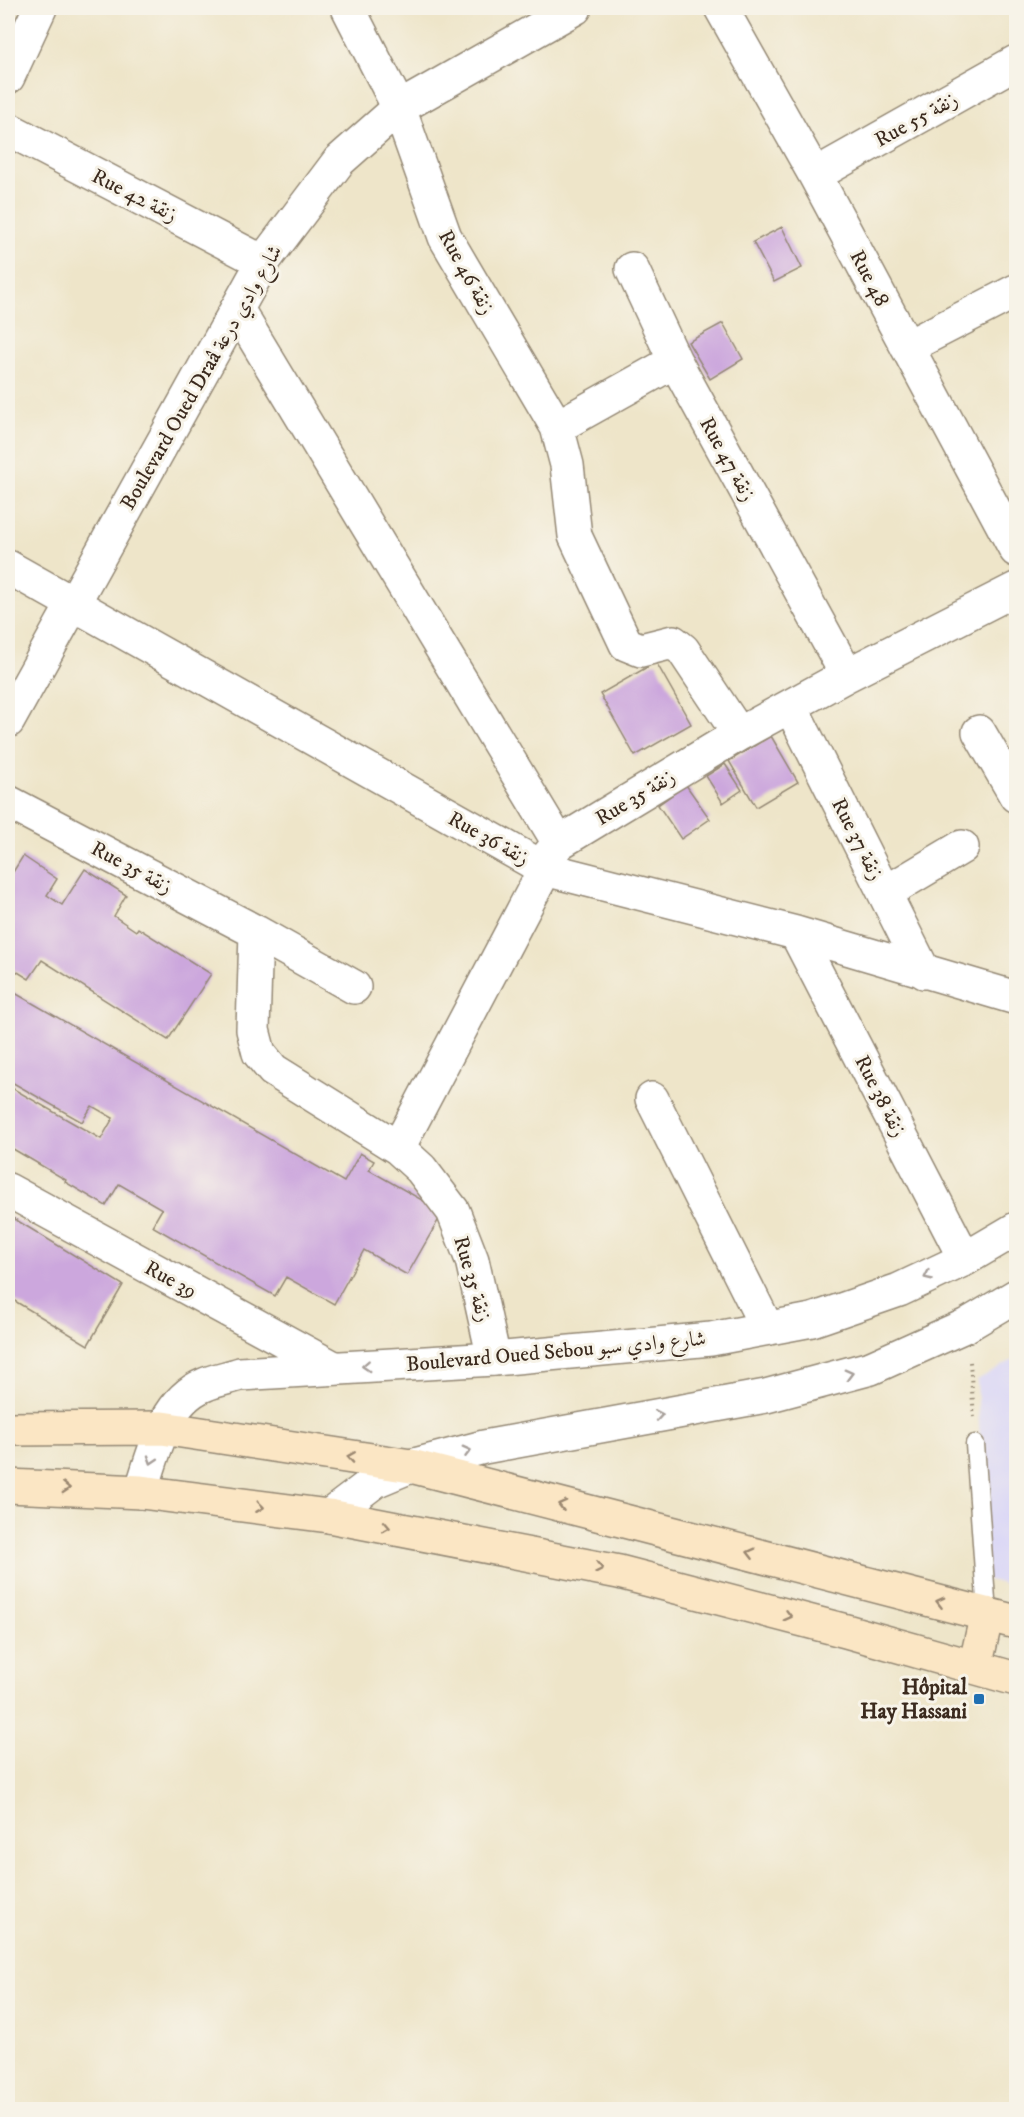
<svg xmlns="http://www.w3.org/2000/svg" width="1024" height="2117" font-family="'IM FELL DW Pica',Amiri,serif">
<style>
.built{fill:#d9d6f7}
.building{fill:#cca7dd}
.lines{fill:none;stroke-linecap:round;stroke-linejoin:round}
.service-casing{stroke:#948874;stroke-width:21}
.minor-casing{stroke:#948874;stroke-width:36}
.tertiary-casing{stroke:#948874;stroke-width:36}
.secondary-casing{stroke:#948874;stroke-width:36}
.path{stroke:#948874;stroke-width:4;stroke-dasharray:1.5 4.5;stroke-linecap:butt}
.service{stroke:#fff;stroke-width:18}
.minor{stroke:#fff;stroke-width:33}
.tertiary{stroke:#fff;stroke-width:33}
.secondary{stroke:#fbe6c4;stroke-width:33}
.oneway{stroke:#a79f9a}
.oneway2{stroke:#9b8871}
.poi-dot{fill:#1f6fb2;stroke:#f7f3e8;stroke-width:2}
.labels{text-anchor:middle;stroke-width:6;stroke-linejoin:round;paint-order:stroke}
.street-label{font-size:21px;fill:#3b2a1e;stroke:#f7f3e8}
.poi-label{font-size:21px;font-weight:bold;fill:#3b2a1e;stroke:#f7f3e8;text-anchor:end}
</style>
<rect width="100%" height="100%" fill="#f7f3e8"/>
<filter id="ink" filterUnits="userSpaceOnUse"><feTurbulence type="fractalNoise" baseFrequency=".0167" numOctaves="2"/><feDisplacementMap in="SourceGraphic" scale="12" xChannelSelector="R" yChannelSelector="G"/><feConvolveMatrix kernelMatrix="1 2 1 2 8 2 1 2 1" color-interpolation-filters="sRGB"/></filter>
<filter id="wash" filterUnits="userSpaceOnUse"><feTurbulence type="fractalNoise" baseFrequency=".008" numOctaves="4" result="noise"/><feDisplacementMap in="SourceGraphic" scale="24" xChannelSelector="R" yChannelSelector="G"/><feGaussianBlur stdDeviation="1.35" result="paint"/><feColorMatrix in="noise" values="0 0 0 0 0 0 0 0 0 0 0 0 0 0 0 0 0 1.4 0 .05"/><feComposite in="paint" operator="in"/></filter>
<g filter="url(#wash)">
<rect width="100%" height="100%" fill="#eee5c9"/>
<path class="built" d="M1016,1358v230l-30,-9 -9,-199z"/>
<g id="blocks">
<path class="building" d="M782,227l20,41 -28,14 -21,-40z
M723,323l20,36 -33,20 -22,-37z
M656,662l35,62 -56,32 -35,-62z
M771,736l27,46 -42,25 -27,-46z
M725,764l17,26 -19,13 -17,-27z
M686,785l24,34 -29,20 -23,-34z
M23,856l34,23 -10,16 15,10 23,-36 41,26 -12,21 22,15 2,-3 73,46 -43,66 -126,-80 -13,19 -21,-13v-86z
M8,989l336,193 16,-29 14,8 -5,9 74,42 -36,63 -43,-25 -30,54 -48,-27 -11,19 -123,-70 10,-17 -43,-25 -13,22 -41,-24 1,-2 -58,-34v-51l4,-7 89,51 12,-21 -21,-12 -10,16 -74,-42z
M8,1215l115,70 -35,60 -80,-48z"/>
</g>
</g>
<g filter="url(#ink)">
<use href="#blocks" fill-opacity="0" stroke="#948874" stroke-width="1.5"/>
<g class="lines">
<defs>
<path id="service" d="M975,1444l12,170"/>
<path id="minor" d="M348,8l51,100 46,129 112,190 10,38 8,71 51,108 15,6 32,-8 10,8 56,84
M721,8l94,167 201,375
M8,77l32,-69
M8,129l255,133
M815,175l201,-113
M632,269l43,92 172,314
M237,309l322,534
M907,347l109,-56
M557,427l118,-66
M8,567l537,302 251,64 220,65
M791,707l133,265
M979,732l37,64
M8,802l248,130 98,55
M885,893l77,-46
M256,932l-3,98 6,23 14,17 125,78 23,21 32,42 19,49 22,99
M796,933l169,326
M652,1099l115,229
M398,1148l147,-279 4,-14 10,-12 180,-109 108,-59 169,-86
M8,1190l326,178"/>
<path id="tertiary" d="M8,721l255,-459 76,-101 60,-53 176,-100
M141,1492c12,-36 23,-91 63,-107 11,-5 24,-7 36,-11l254,-15 217,-20 101,-19 87,-30 66,-31 51,-30
M329,1516l46,-35 36,-15 73,-19 282,-51 105,-28 96,-43 49,-29"/>
<path id="secondary" d="M8,1429l154,-1 249,38 605,156
M8,1486l133,6 188,24 290,56 227,59 170,48
M975,1667l12,-53"/>
</defs>
<use href="#service" class="service-casing"/>
<use href="#minor" class="minor-casing"/>
<use href="#tertiary" class="tertiary-casing"/>
<use href="#secondary" class="secondary-casing"/>
<path class="path" d="M970,1362l4,55"/>
<use href="#service" class="service"/>
<use href="#minor" class="minor"/>
<use href="#tertiary" class="tertiary"/>
<use href="#secondary" class="secondary"/>
</g>
<defs><path id="oneway-chevron" d="M-2-3.5L2.5 0L-2 3.5" fill="none" stroke-width="1.6" stroke-linecap="round" stroke-linejoin="round" transform="scale(1.5)"/></defs>
<g class="oneway">
<use href="#oneway-chevron" transform="translate(928 1276) rotate(155)"/>
<use href="#oneway-chevron" transform="translate(366 1366) rotate(177)"/>
<use href="#oneway-chevron" transform="translate(849 1374) rotate(-15)"/>
<use href="#oneway-chevron" transform="translate(659 1415) rotate(-10)"/>
<use href="#oneway-chevron" transform="translate(467 1451) rotate(-15)"/>
<use href="#oneway-chevron" transform="translate(152 1460) rotate(108)"/>
</g>
<g class="oneway2">
<use href="#oneway-chevron" transform="translate(351 1457) rotate(-171)"/>
<use href="#oneway-chevron" transform="translate(66 1488) rotate(3)"/>
<use href="#oneway-chevron" transform="translate(562 1505) rotate(-166)"/>
<use href="#oneway-chevron" transform="translate(260 1507) rotate(7)"/>
<use href="#oneway-chevron" transform="translate(386 1527) rotate(11)"/>
<use href="#oneway-chevron" transform="translate(751 1553) rotate(-166)"/>
<use href="#oneway-chevron" transform="translate(599 1568) rotate(11)"/>
<use href="#oneway-chevron" transform="translate(940 1602) rotate(-166)"/>
<use href="#oneway-chevron" transform="translate(788 1616) rotate(15)"/>
</g>
</g>
<rect class="poi-dot" x="973" y="1693" width="12" height="12" rx="3"/>
<g class="labels">
<g class="street-label">
<text transform="translate(916 119) rotate(-29)" y="7">Rue 55 زنقة</text>
<text transform="translate(135 195) rotate(27)" y="7">Rue 42 زنقة</text>
<text transform="translate(467 272) rotate(61)" y="7">Rue 46 زنقة</text>
<text transform="translate(870 278) rotate(62)" y="7">Rue 48</text>
<text transform="translate(201 377) rotate(-60)" y="7">Boulevard Oued Draâ شارع وادي درعة</text>
<text transform="translate(728 459) rotate(61)" y="7">Rue 47 زنقة</text>
<text transform="translate(635 797) rotate(-31)" y="7">Rue 35 زنقة</text>
<text transform="translate(489 838) rotate(29)" y="7">Rue 36 زنقة</text>
<text transform="translate(858 839) rotate(63)" y="7">Rue 37 زنقة</text>
<text transform="translate(132 867) rotate(28)" y="7">Rue 35 زنقة</text>
<text transform="translate(881 1096) rotate(63)" y="7">Rue 38 زنقة</text>
<text transform="translate(171 1279) rotate(29)" y="7">Rue 39</text>
<text transform="translate(473 1279) rotate(74)" y="7">Rue 35 زنقة</text>
<text transform="translate(556 1351) rotate(-5)" y="7">Boulevard Oued Sebou شارع وادي سبو</text>
</g>
<g class="poi-label">
<text x="967" y="1694">Hôpital<tspan x="967" dy="24">Hay Hassani</tspan></text>
</g>
</g>
<rect width="1024" height="2117" fill="none" stroke="#f7f3e8" stroke-width="30"/>
</svg>
